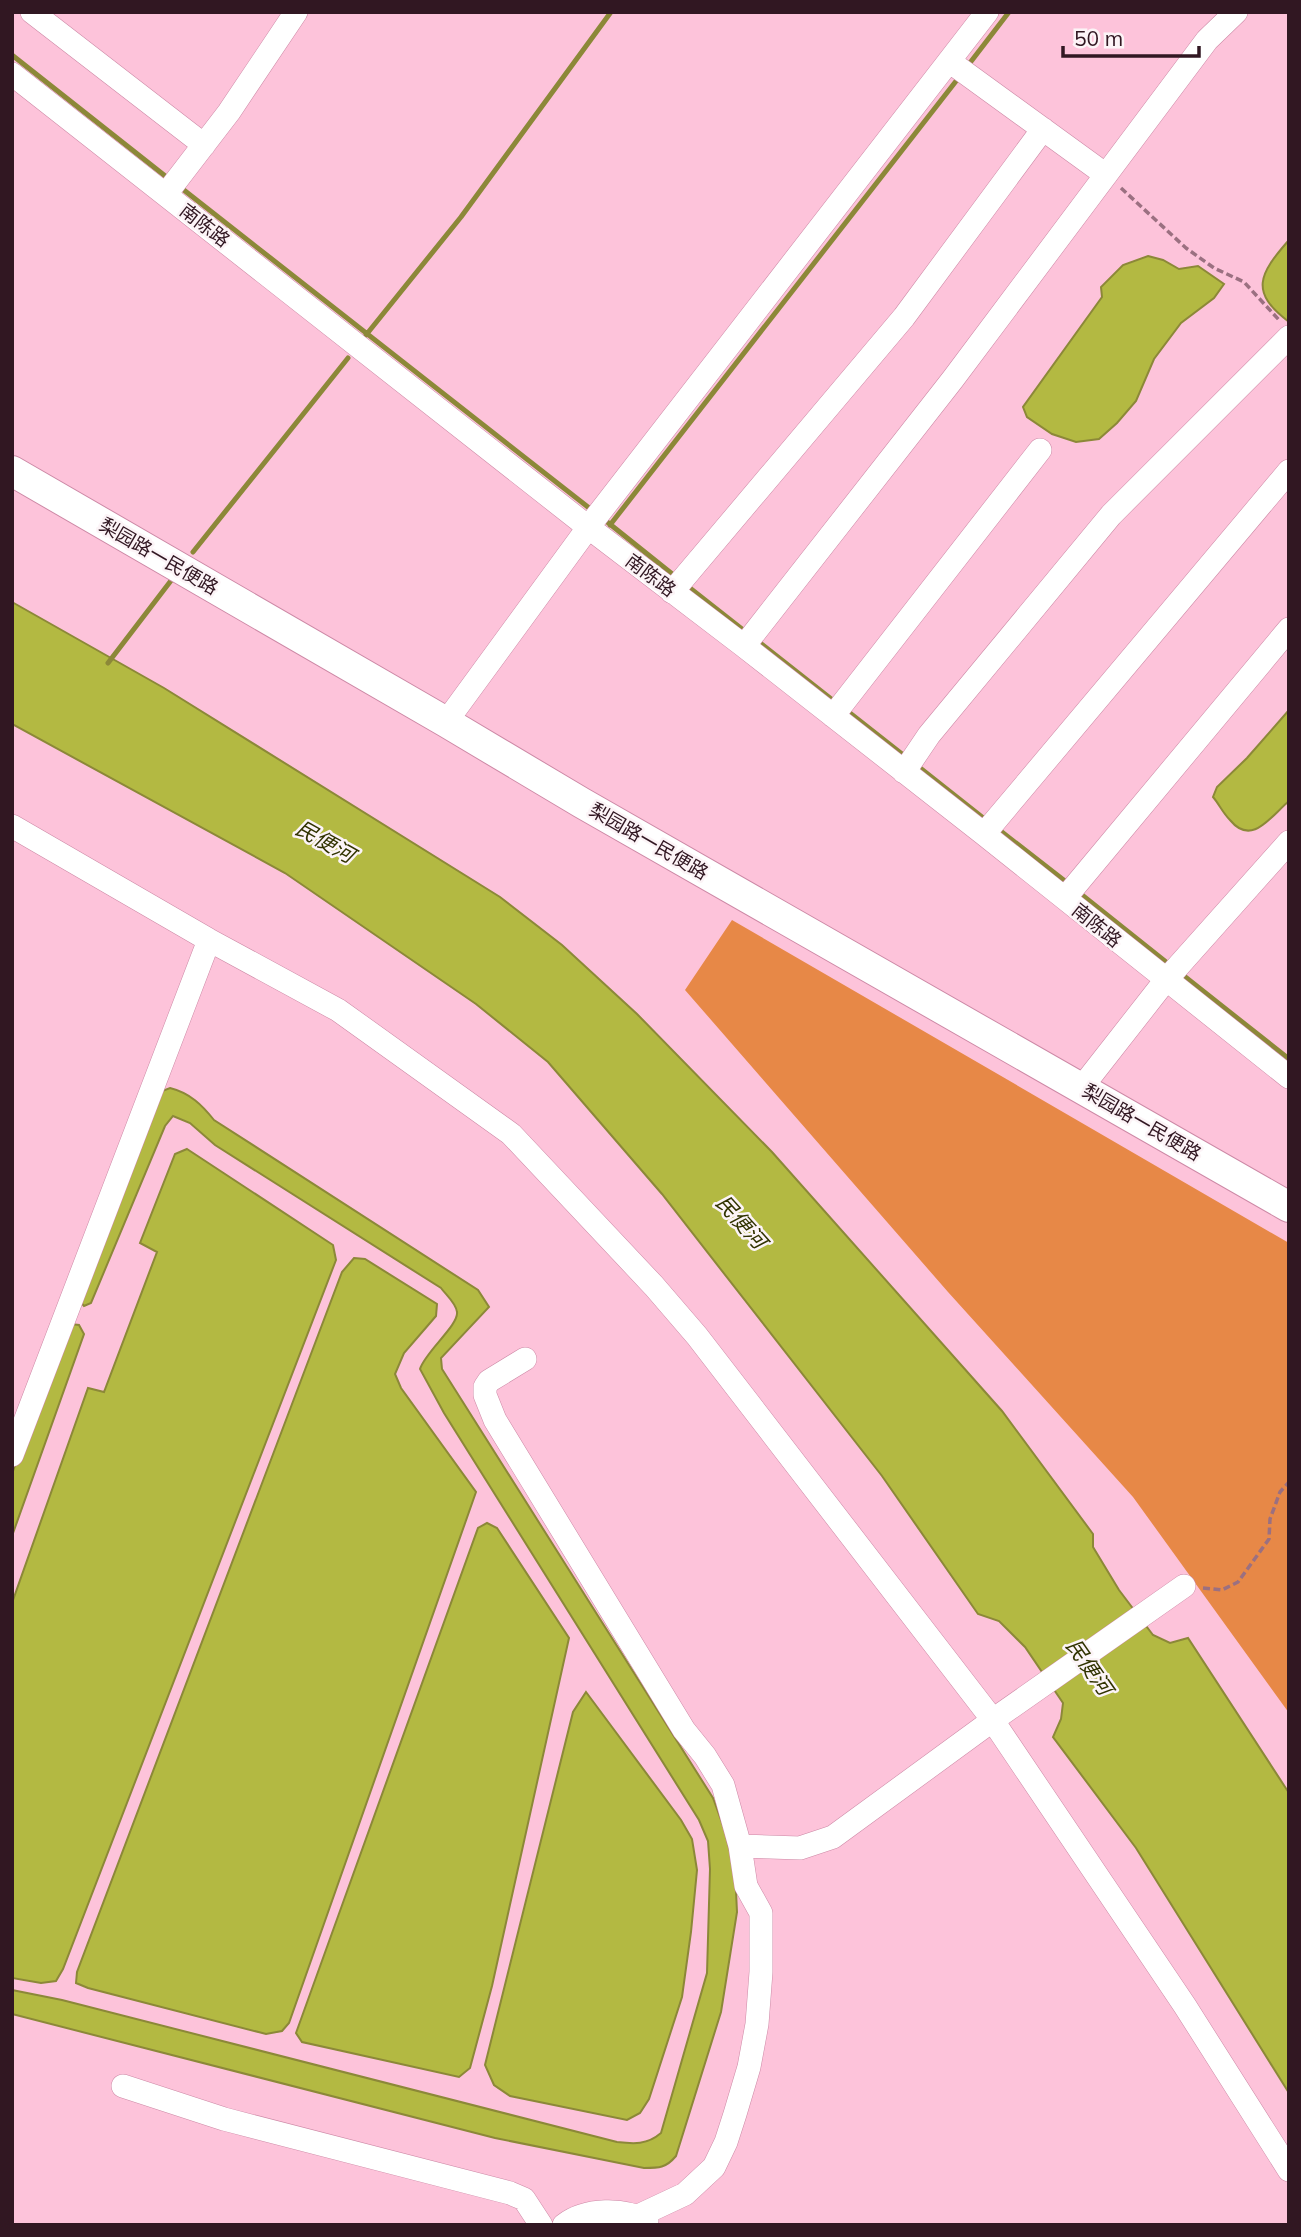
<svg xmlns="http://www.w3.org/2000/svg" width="1301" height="2237" font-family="Mulish,'Noto Sans SC',sans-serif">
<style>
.forest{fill:#e78847}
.water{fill:#b3b942;stroke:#8c8838;stroke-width:2}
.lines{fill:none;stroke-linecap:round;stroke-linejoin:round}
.stream{stroke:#8c8838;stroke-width:5}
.minor-casing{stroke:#cd89a6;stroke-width:24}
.major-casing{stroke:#cd89a6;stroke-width:32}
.path{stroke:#9b7081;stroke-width:3.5;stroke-dasharray:7 3.5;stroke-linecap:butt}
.minor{stroke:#fff;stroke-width:23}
.major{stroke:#fff;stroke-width:30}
.labels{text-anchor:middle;stroke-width:5;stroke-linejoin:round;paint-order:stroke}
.street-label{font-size:19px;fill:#311722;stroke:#fcf4f7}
.water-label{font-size:21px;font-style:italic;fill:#313300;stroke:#fcf4f7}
</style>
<rect width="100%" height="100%" fill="#fdc3da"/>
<path class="forest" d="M732,920l557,323v470l-156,-216 -185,-205 -263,-302z"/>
<path class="water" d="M1289,240v82c-40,-30 -30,-48 0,-82z
M1148,256l15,4 16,9 19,-3 26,18 -10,14 -33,25 -27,36 -18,42 -19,22 -18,16 -23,3 -24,-8 -25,-17 -4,-10 79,-110 -1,-10 22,-22z
M12,602l152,86 336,209 62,48 75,69 135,138 230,259 91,123v13l26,43 34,45 17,8 18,-5 101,155v300l-153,-245 -83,-111 8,-18 2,-16 -38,-56 -26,-26 -21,-7 -96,-138 -220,-282 -114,-132 -72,-58 -191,-131 -273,-149z
M1289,710v91c-18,15 -37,46 -59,19 -7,-7 -11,-16 -17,-23l4,-10 30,-29z
M170,1088c20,5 32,17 44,32l264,170 11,17 -48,51 1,11 271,429 11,30 11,43 2,41 -16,100 -45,144c-10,12 -17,12 -32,12l-149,-30 -483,-124v-24l50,10 555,142c17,2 30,3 44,-9l46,-160 3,-104 -2,-28 -9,-21 -255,-407 -24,-44c5,-17 39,-44 37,-57 -1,-9 -11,-17 -16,-24l-226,-143 -25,-22 -17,-7 -8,10 -74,177 -7,3 -7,-8 80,-205z
M187,1149l146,96 3,15 -273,709 -7,12 -15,2 -29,-5v-375l76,-215 16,4 53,-140 -17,-9 35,-89z
M354,1258l11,1 72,45 -1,12 -32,37 -9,21 6,14 75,104 -187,531 -7,8 -16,3 -178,-46 -12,-5 1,-11 265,-700z
M70,1324l9,1 5,9 -72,202v-62l31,-89z
M487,1523l10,5 72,110 -77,348 -22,82 -11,9 -157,-35 -6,-9 182,-505z
M586,1692l95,128 11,19 5,31 -6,62 -9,65 -33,102 -9,14 -13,7 -117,-24 -16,-11 -9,-20 88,-353z"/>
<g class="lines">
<path class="stream" d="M12,55l157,124
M966,68l43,-56
M180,187l413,324
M366,335l95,-118 150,-205
M601,517l75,60
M610,525l350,-449
M193,552l155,-194
M686,585l61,48
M755,639l80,63
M108,663l65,-85
M846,710l61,48
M915,764l72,57
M998,829l72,56
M1077,891l94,75
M1179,972l110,87"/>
<defs>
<path id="minor" d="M32,12l172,133
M949,61l157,114
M12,74l576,453 156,119 240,188 305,243
M166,194l63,-82 67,-100
M672,592l232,-275 139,-188
M744,646l209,-267 254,-339 29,-28
M833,716l207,-266
M446,722l147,-201 394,-509
M904,772l25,-37 182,-220 178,-178
M12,826l197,114 129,70 173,124 143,152 43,50 292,379 196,291 104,164
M984,834l305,-363
M1065,898l224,-269
M1082,1087l83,-106 124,-139
M525,1359l-36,22 -4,6v8l10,25 189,310 21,26 18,29 17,61 6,40 15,27v59l-4,52 -8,43 -14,47 -9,28 -12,25 -29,27 -49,23
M12,1455l197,-515
M740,1846l60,2 33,-11 160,-117 191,-134
M123,2086l101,33 286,74 14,6 17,26
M564,2225c22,-17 60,-17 83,-4"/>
<path id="major" d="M12,471l434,251 136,81 707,404"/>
</defs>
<use href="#minor" class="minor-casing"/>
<use href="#major" class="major-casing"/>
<path class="path" d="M1121,188l65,60 28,20 30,14 36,39
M1203,1588l19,2 16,-8 31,-43 1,-20 10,-27 9,-10"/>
<use href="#minor" class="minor"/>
<use href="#major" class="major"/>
</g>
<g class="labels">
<g class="street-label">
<text transform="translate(205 225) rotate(38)" y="7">南陈路</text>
<text transform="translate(159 556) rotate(30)" y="7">梨园路一民便路</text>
<text transform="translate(651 575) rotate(37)" y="7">南陈路</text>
<text transform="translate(649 841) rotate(30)" y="7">梨园路一民便路</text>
<text transform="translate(1097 925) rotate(39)" y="7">南陈路</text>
<text transform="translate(1142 1122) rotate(30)" y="7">梨园路一民便路</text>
</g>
<g class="water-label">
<text transform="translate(325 842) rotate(29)" y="7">民便河</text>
<text transform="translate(741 1222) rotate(48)" y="7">民便河</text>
<text transform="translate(1089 1667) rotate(55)" y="7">民便河</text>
</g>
</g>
<rect width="1301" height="2237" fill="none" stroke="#311722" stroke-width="28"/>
<path d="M1063 46v10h136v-10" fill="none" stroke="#311722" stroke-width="3.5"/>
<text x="1074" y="46" font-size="21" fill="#311722" stroke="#fcf4f7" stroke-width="5" paint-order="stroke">50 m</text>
</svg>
